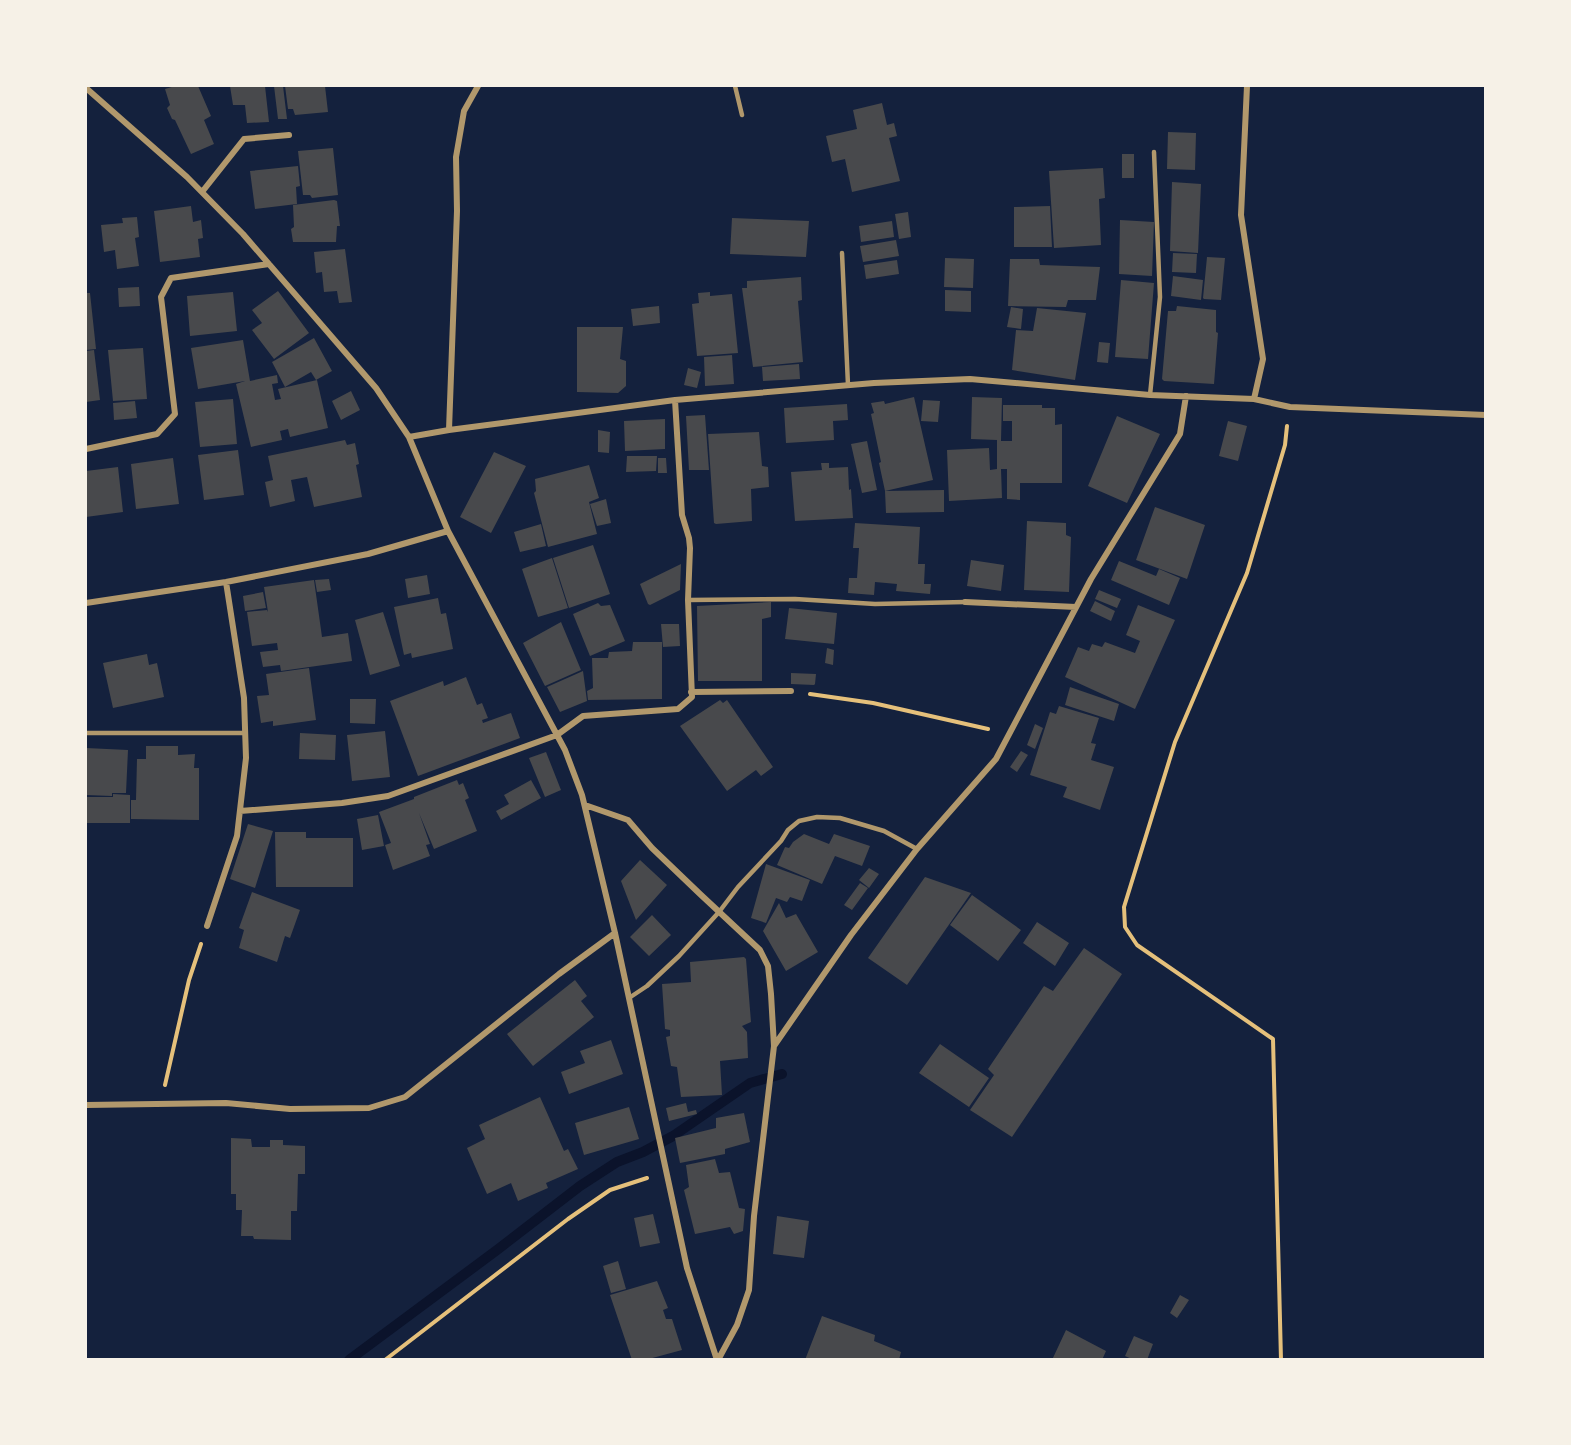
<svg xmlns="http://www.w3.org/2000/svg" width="1571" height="1445" font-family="Poppins,sans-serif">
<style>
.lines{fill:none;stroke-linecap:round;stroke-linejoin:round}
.stream{stroke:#0b132b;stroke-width:10}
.building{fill:#48494c}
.path{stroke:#e5c07b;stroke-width:4}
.service{stroke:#b1986c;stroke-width:4.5}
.minor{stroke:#b1986c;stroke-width:6}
</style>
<rect width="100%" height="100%" fill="#14213d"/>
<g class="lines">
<path class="stream" d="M349,1360l148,-110 83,-64 37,-24 26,-10 30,-16 77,-53 32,-9"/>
</g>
<path class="building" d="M175,86h23l13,30 -7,4 10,24 -23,10 -16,-34 -3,-1 -5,-11 3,-3 -5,-16z
M230,86h35l4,36 -22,1 -2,-18h-12z
M274,86h9l4,33h-9z
M285,86h40l3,26 -33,3 -2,-6h-5z
M882,103l5,22 7,-2 3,13 -8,2 11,43 -48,11 -7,-33 -13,3 -6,-26 31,-7 -4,-19z
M1168,132l28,1 -1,37 -28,-1z
M333,148l5,47 -26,3 -2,-3h-7l-5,-44z
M1122,154h12v24h-12z
M298,166l2,20 -4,1 1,17 -42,5 -5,-38z
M1103,168l2,30 -6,1 2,46 -47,3 -5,-77z
M1172,182l29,2 -3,69 -28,-2z
M334,200l3,1 3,25h-3l-1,16h-43l-2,-13 3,-2 -1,-22z
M191,206l2,16 8,-2 2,18 -5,1 2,18 -40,5 -6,-51z
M1050,206l2,41h-38v-40z
M908,212l3,25 -12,2 -4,-25z
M137,217l2,20 -4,1 4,28 -22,3 -2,-19 -11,2 -3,-27 22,-2 -1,-5z
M732,218l77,3 -3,36 -76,-3z
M1120,220l34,2 -2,54 -33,-2z
M892,221l2,16 -33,5 -2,-16z
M896,240l3,16 -36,6 -3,-16z
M345,249l7,53 -13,1 -2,-12 -13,1 -2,-20 -6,1 -2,-21z
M1173,253l24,1 -1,19 -24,-1z
M1207,257l18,1 -4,42 -17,-1 -1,-1z
M945,258l29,1 -1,29 -29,-1z
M1010,259h29l1,6 60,2 -4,33h-28l-2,7 -58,-1z
M897,260l2,14 -33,5 -2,-14z
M1173,276l30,4 -2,20 -30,-4z
M801,277l1,23 -4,1 5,61 -50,5 -11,-79h5v-7z
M1121,280l33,3 -6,76 -33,-2z
M139,287l1,19 -21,1 -1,-19z
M945,290l26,1v21l-26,-1z
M278,291l31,42 -35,26 -22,-29 10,-7 -10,-13z
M233,292l4,39 -47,5 -3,-40z
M710,292v4l22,-2 6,59 -41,3 -5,-52 7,-1 -1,-10z
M86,293h4l6,56 -10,1z
M659,306l1,17 -27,3 -2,-17z
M1177,306l39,4v22l2,1 -4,51 -50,-3 -2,-2 6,-68h8z
M1011,307l12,2 -2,20 -14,-2z
M1037,308l49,5 -11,67 -63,-10 4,-40 17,1z
M577,327h46l-3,32 6,2v25l-8,7 -41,-1z
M314,338l18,33 -16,9 -5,-8 -26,15 -13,-25z
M243,340l7,41 27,-6 1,8 -6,1 3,16 6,-1 -3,-10 39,-9 11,48 -38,9 -2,-8 -8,2 2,9 -31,7 -15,-63 9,-3 -47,8 -7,-41z
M1099,342l11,1 -2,20 -11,-1z
M143,348l4,51 -34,2 -5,-51z
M94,350l6,50 -14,2v-51z
M732,355l2,29 -29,2 -1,-29z
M799,364l1,15 -37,2 -1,-14z
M688,368l13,4 -4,16 -13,-3z
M351,391l9,19 -19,10 -9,-19z
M914,397l19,83 -48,11 -6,-28 2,-1 -10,-48 3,-1 -3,-10 13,-2 1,3z
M972,397l30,1 -1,43h11v-20h-9v-16h39v3h13v17l7,-1v59h-42v17l-13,-1v-30h-6l1,29 -53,3 -2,-51 42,-2 1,22 7,-1v-29l-26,-1z
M233,399l4,45 -37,3 -5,-45z
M923,400l17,1 -2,21 -17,-1z
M135,401l2,17 -23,2 -1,-17z
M847,404l1,16 -15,1 1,19 -48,3 -2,-35z
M705,415l4,55h-20l-3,-54z
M1117,416l43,18 -33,69 -39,-17z
M665,419v30l-40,2 -1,-30z
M1228,421l19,5 -9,35 -19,-5z
M598,430l12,2 -1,21 -11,-1z
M759,432l3,34 6,1 1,20 -18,2 1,32 -36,3 -2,-1 -6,-89z
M345,440l2,5 8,-2 4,21 -3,1 6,32 -48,10 -7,-30 -16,3 4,21 -25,6 -5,-25 8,-2 -5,-24z
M867,441l10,49 -15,3 -11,-49z
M238,450l6,45 -40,5 -6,-45z
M494,452l32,14 -35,67 -31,-16z
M627,456h30l-1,15 -30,1z
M173,458l6,46 -43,5 -5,-45z
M658,458h8l1,15h-9z
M821,463h8v5l19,-1 1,23 2,-1 2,29 -58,3 -4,-49 31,-2z
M589,465l10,33 -10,4 8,32 -49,13 -14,-54 2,-2 -1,-12z
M118,467l5,45 -37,5v-46z
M944,490v22l-58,1 -1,-22z
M606,499l5,24 -14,3 -7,-22z
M1155,507l50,18 -18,54 -51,-19z
M1027,521l39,2v12l5,2 -2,55 -45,-2z
M855,523l65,4 -2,37h7l-1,20h7l-1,10 -34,-3 1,-7 -22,-2 -1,13 -26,-2 1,-15h8l2,-30h-6z
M541,524l5,22 -26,6 -6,-20z
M593,545l17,49 -41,14 -16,-50z
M552,558l16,50 -30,9 -16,-48z
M971,560l33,5 -3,26 -34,-5z
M1119,561l37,15 3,-7 21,9 -11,27 -58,-25z
M681,564l-1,26 -30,15 -2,-1 -8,-20z
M427,575l3,19 -22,4 -3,-19z
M329,579l2,11 -14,2 -2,-12z
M314,580l8,57 26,-4 4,28 -71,10 -1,-6 -17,2 -3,-15 18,-2 -1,-7 -25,3 -5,-34 20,-2 1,2 -4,-25z
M1099,590l22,9 -4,9 -22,-9z
M263,592l3,16 -21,3 -2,-15z
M438,598l3,16 5,-1 7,36 -41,9 -1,-5 -7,2 -10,-48z
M1095,601l20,10 -4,10 -21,-10z
M771,602v15l-9,2v62h-64l-1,-75z
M598,603l3,3 9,-1 15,36 -35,15 -17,-42z
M1138,605l37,15 -40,89 -70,-32 13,-30 11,4 3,-7 10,3 3,-5 30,11 5,-12 -14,-6z
M789,608l48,5 -3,31 -49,-5z
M383,612l17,54 -30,9 -15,-55z
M561,622l20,48 -36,16 -22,-43z
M661,624h18l1,22 -17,1z
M633,642h29v57l-74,1 -1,-9 6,-3 -1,-30h16l1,-6 23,-1z
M827,648l7,2 -1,15 -8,-2z
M147,654l2,11 8,-2 7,34 -51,11 -10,-45z
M309,668l7,52 -43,6v-5l-12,2 -4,-27 12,-1 -3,-21z
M583,671l4,30 -27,11 -13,-25z
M791,673l25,1 -1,10 -1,1 -23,-1z
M466,677l11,28 5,-2 6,15 -6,2 1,3 28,-10 9,25 -102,38 -28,-75 53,-20 1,5z
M1070,687l49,17 -5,17 -49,-16z
M350,699h26l-1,25 -25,-1z
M720,700l3,3 4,-3 46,67 -12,9 -5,-6 -29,21 -47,-65z
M1059,706l40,12 -8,25 5,1 -5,16 23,7 -14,43 -37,-13 4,-10 -37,-12 20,-63 6,2z
M1035,724l8,4 -8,21 -8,-4z
M385,731l5,46 -38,4 -5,-46z
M300,733l36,2 -1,25 -36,-1z
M146,746h32v9l17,-1 -1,14h5v52l-68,-1v-19h5l1,-41h9z
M86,748l42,2 -2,43h-14v3l-26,-1z
M1021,751l7,4 -11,17 -7,-5z
M546,752l15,38 -16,7 -16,-39z
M457,780l2,5 4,-2 6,15 -4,2 12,31 -43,18 -15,-36 11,31 -4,1 4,11 -37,14 -8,-25 6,-2 -12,-31 35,-13v-2z
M531,780l10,18 -40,22 -5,-9 13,-7 -5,-9z
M113,794l17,1v28h-44v-26h27z
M378,815l6,31 -22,4 -5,-31z
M248,824l25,7 -18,57 -25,-9z
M275,832h31v6h47v49h-77z
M804,834l25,10 5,-10 36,12 -8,20 -27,-10 -13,28 -45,-19 8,-18 4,1 4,-6z
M640,860l27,25 -31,35 -15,-39z
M766,864l44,16 -8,21 -12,-4 -3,5 -11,-4 -10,25 -15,-5z
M869,868l10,6 -10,14 -10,-8z
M925,877l46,16 -64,92 -39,-27z
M860,883l8,5 -16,22 -8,-5z
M252,892l48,18 -10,28 -5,-2 -8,26 -38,-14 5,-18 -5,-2z
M972,895l49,35 -23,31 -48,-36z
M779,903l7,15 10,-4 22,38 -32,19 -23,-40z
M652,915l19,20 -22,21 -19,-19z
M1037,922l32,21 -14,23 -32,-23z
M1084,948l38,26 -110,163 -42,-27 24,-35 -6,-6 56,-83 9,5z
M744,957l2,2 5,63 -9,4 5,6 1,26 -28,3 2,34 -41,2 -4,-30 -6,-1 -5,-29 4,-1v-6l-5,-1 -3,-45 29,-2 -1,-20z
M575,980l12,16 -6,5 13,16 -61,49 -26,-32z
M611,1040l12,34 -54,20 -8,-22 24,-9 -5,-12z
M940,1044l49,34 -20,29 -50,-34z
M540,1097l24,54 4,-2 10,20 -32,14 2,5 -30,13 -7,-18 -24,11 -20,-46 18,-9 -6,-14z
M686,1103l2,9 8,-2 1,4 -28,7 -3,-13z
M629,1107l10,32 -55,16 -9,-32z
M744,1113l6,29 -25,7v5l-45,9 -5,-25 41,-10v-10z
M231,1138l20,1 1,8h18v-7h13v5l22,1v28h-7l-1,37h-6v29l-37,-1 -1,-3h-12l1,-26h-6v-16h-5z
M715,1159l4,14 11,-1 9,36 6,1 -2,22 -9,3 -4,-7 -35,7 -11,-44 5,-3 -3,-22z
M653,1214l7,29 -20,4 -6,-29z
M777,1216l32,5 -5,37 -31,-4z
M618,1261l8,28 -15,4 -8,-27z
M657,1281l11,27 -5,2 3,9h6l10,31 -37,10h-13l-22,-65z
M1180,1295l9,5 -12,18 -7,-5z
M822,1316l53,19 -1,6 27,11 -2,8h-94z
M1066,1330l40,21 -4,9h-50z
M1134,1336l19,8 -6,16h-13l-9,-4z"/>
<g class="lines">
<path class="path" d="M810,694l63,9 115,26
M165,1085l24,-105 12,-36
M385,1360l183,-141 42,-29 37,-12
M1281,1360l-8,-321 -136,-94 -12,-18 -1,-20 51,-165 72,-169 38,-128 2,-19"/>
<path class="service" d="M735,86l7,29
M842,253l6,132
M1150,395l10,-98 -6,-145
M688,600l107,-1 80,5 90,-2
M86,733h159
M629,998l18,-12 32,-30 40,-44 19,-25 43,-46 7,-11 11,-9 18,-4 23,1 44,13 33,18"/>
<path class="minor" d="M1247,86l-6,129 22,144 -9,40
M86,88l101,89 56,57 133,154 33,49 39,94 117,219 17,45 33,138 72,335 30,92
M202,192l42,-53 45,-4
M449,430l8,-219 -1,-54 8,-46 14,-25
M409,437l40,-7 226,-30 199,-17 96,-4 180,16 104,4 36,8 196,8
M86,449l71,-15 18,-20 -14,-117 10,-19 98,-14
M965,602l111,5
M86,603l140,-21 142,-28 80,-23
M691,692l100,-1
M585,805l43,15 24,28 48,46 60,56 8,16 3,28 3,52
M240,811l102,-8 46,-7 169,-61 26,-19 95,-7 14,-12 -4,-97 2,-52 -1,-10 -7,-23 -7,-115
M207,926l30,-90 9,-78 -2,-60 -18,-116
M86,1105l140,-2 64,6 79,-1 36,-11 154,-123 56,-41
M718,1360l19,-35 12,-35 5,-74 20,-170 77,-111 66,-86 79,-90 95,-180 89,-145 6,-38"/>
</g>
<rect width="1571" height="1445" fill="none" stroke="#f6f1e7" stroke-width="174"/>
</svg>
